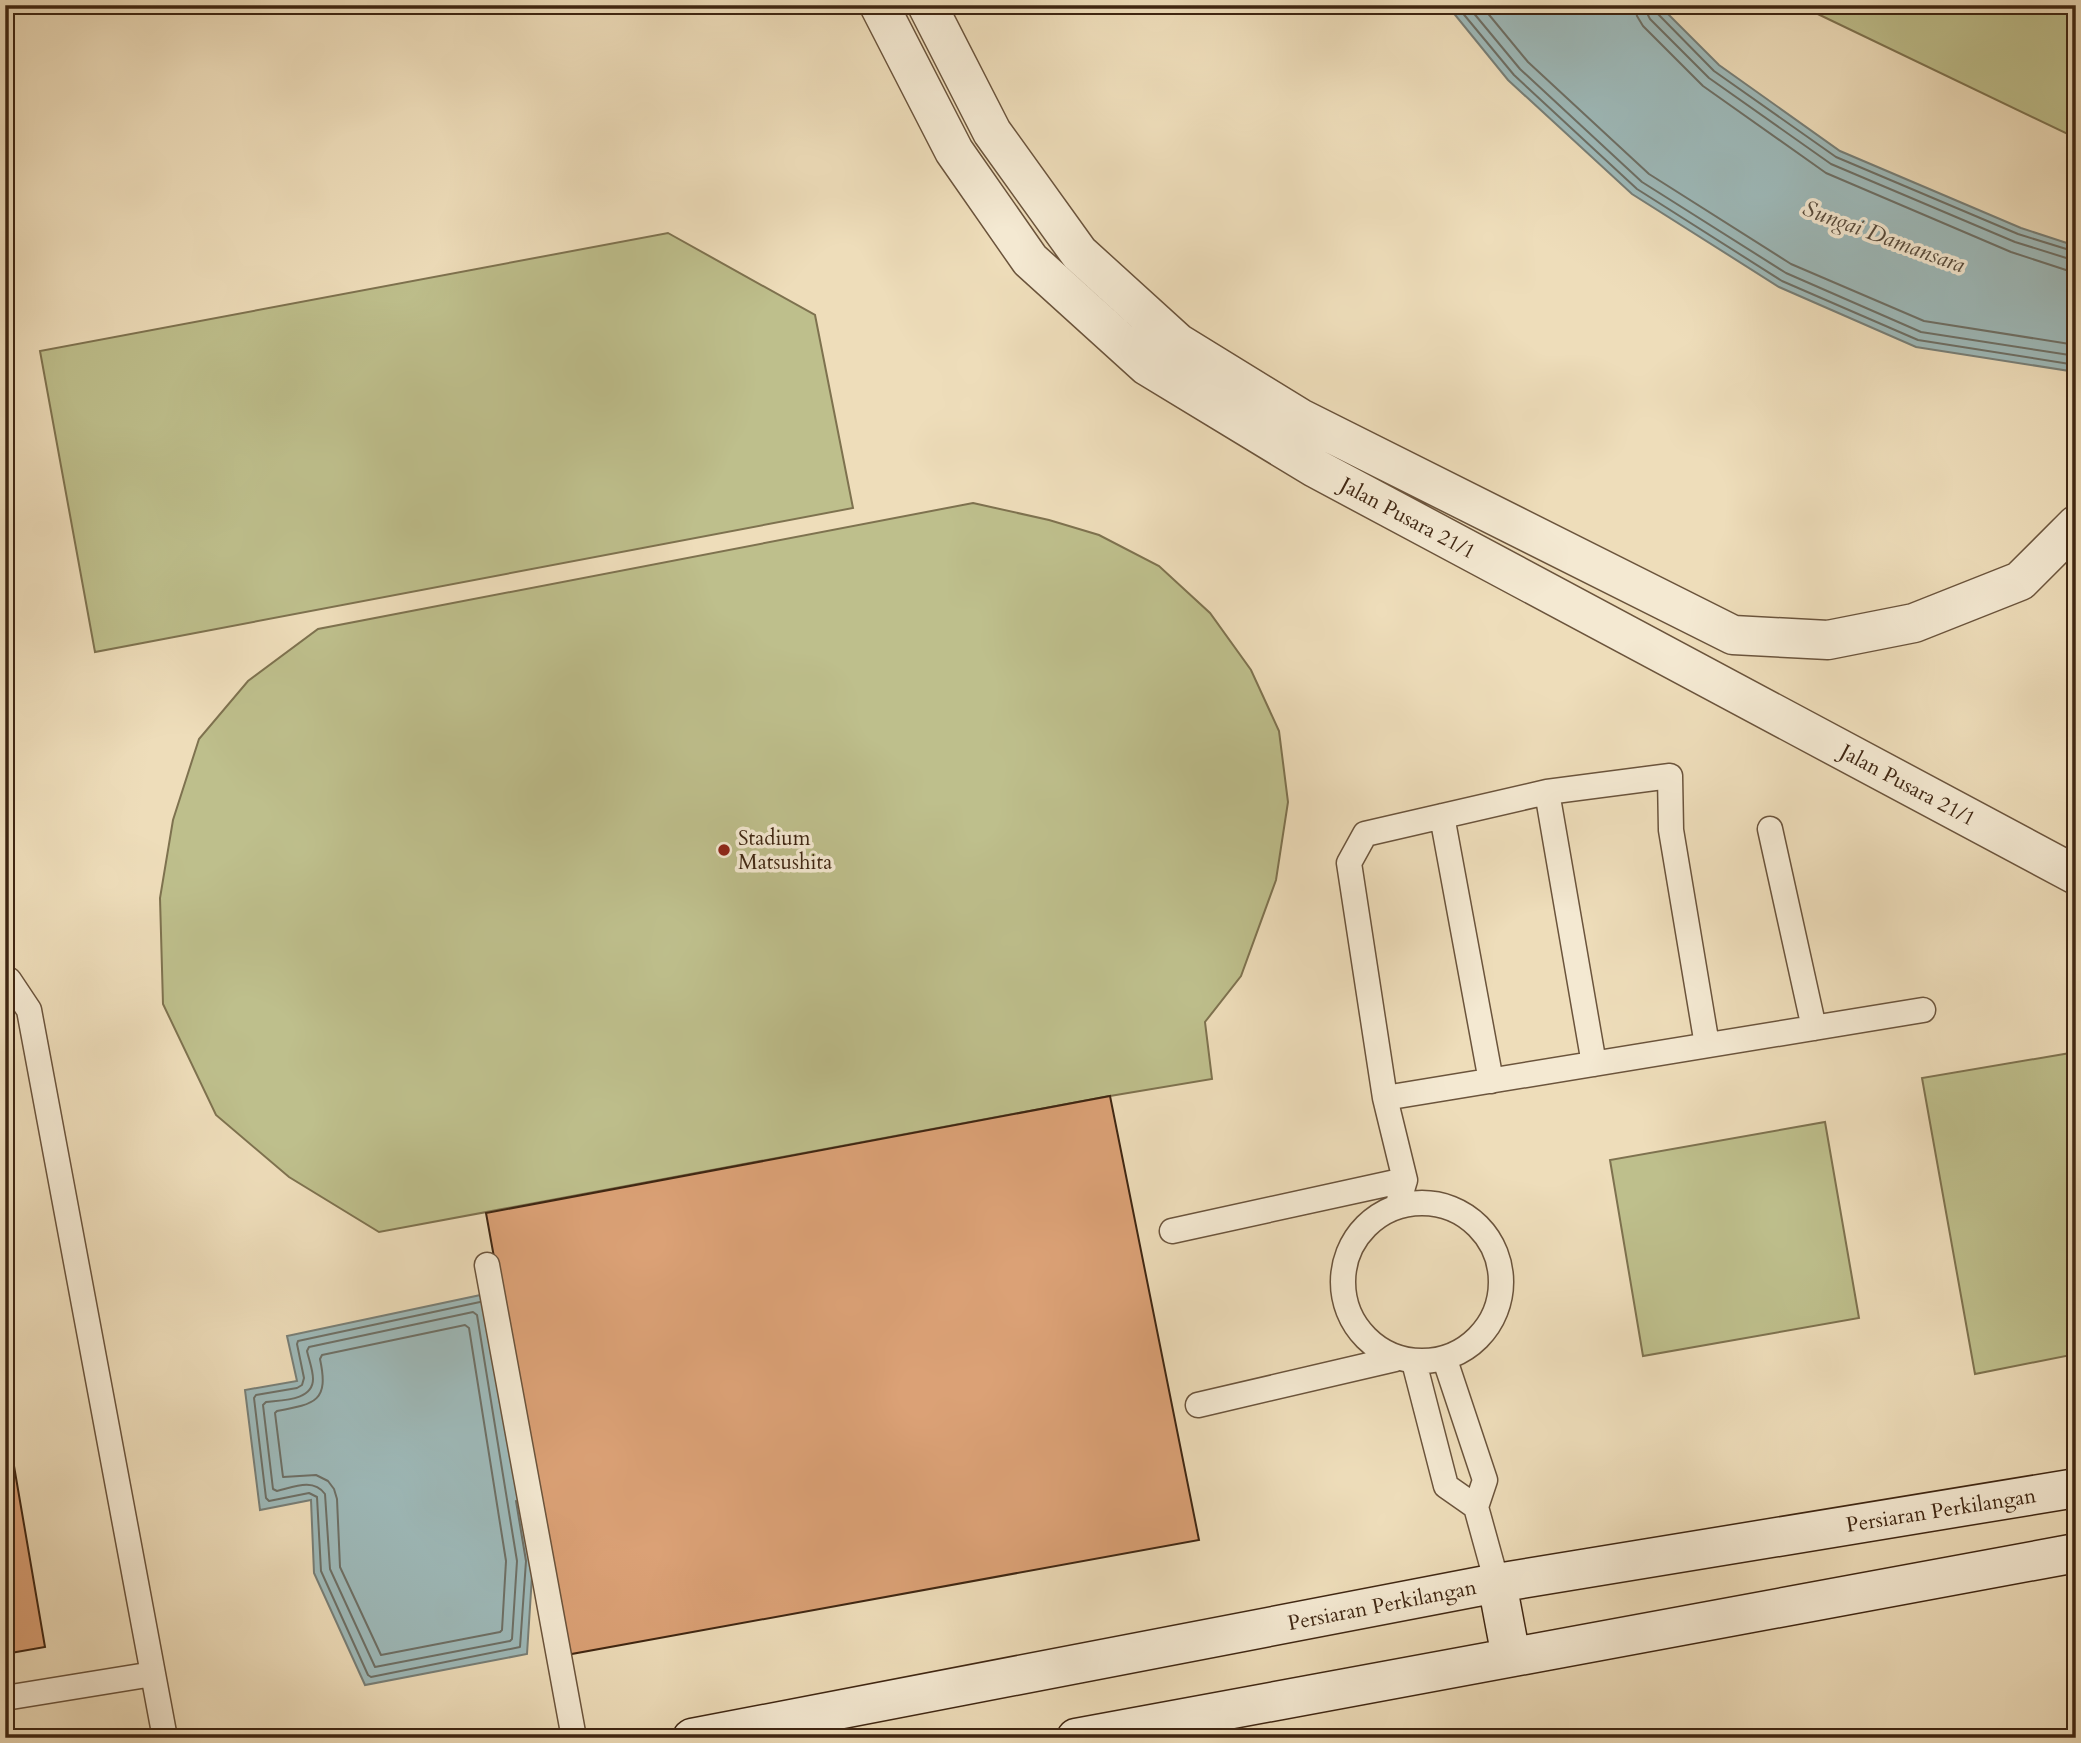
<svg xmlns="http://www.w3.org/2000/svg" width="2081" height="1743" font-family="Cardo,serif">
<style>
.green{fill:#bebf8c;stroke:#7e724f;stroke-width:2}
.water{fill:#9ebaba;stroke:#787f77;stroke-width:2}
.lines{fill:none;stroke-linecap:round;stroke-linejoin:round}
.shore{stroke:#6e7066;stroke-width:2}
.building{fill:#dba176;stroke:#3f2612;stroke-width:2}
.lane-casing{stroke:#6b543c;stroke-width:27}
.street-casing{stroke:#6b543c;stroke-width:41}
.secondary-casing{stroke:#3f2612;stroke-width:41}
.lane{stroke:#f4e9d2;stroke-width:24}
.street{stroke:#f4e9d2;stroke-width:38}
.secondary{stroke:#f4e9d2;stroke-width:38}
.poi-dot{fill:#8f2418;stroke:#f4e9d2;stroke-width:2.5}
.labels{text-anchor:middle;stroke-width:7;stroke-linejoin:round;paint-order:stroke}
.street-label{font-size:21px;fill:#3f2612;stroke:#f4e9d2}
.poi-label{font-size:21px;fill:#3f2612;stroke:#f4e9d2;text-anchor:start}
.water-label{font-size:23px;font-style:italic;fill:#574b3c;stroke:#f4e9d2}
</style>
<rect width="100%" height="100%" fill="#eeddba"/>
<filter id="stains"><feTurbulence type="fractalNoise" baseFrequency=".00286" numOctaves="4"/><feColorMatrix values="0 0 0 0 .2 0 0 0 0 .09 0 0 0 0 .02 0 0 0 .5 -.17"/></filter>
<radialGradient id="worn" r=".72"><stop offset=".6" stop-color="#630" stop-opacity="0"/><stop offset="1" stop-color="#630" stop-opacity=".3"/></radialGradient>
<path class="green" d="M1799,5h277v133z
M668,233l147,82 38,193 -758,144 -55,-301z
M973,503l76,17 50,15 60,31 51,47 41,57 28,61 9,71 -12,78 -35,96 -36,46 7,57 -102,17 -731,136 -90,-55 -73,-62 -53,-111 -3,-106 13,-78 26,-81 49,-58 70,-52z
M2076,1052v302l-101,20 -53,-296z
M1825,1122l34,196 -216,38 -33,-196z"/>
<path class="water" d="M1447,5h212l60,60 121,86 181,77 55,18v126l-160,-25 -137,-60 -147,-93 -124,-114z
M490,1293l43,267 -6,94 -162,31 -51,-112 -3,-73 -51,10 -15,-120 52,-9 -10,-45z"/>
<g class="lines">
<path class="shore" d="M1456,5l58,70 123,114 145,92 136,59 158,25
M1467,5l53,64 122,113 144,91 135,59 155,24
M1481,5l47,57 121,112 142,90 133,57 152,24
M1635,5l2,11 6,10 60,60 123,87 185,79 55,18 10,1
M1646,5l1,8 3,6 59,59 122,86 184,78 61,19
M1655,5l2,8 57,58 122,86 182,77 58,18
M480,1302l-182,39 -1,3 7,34 -2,7 -5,3 -41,7 -2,3 12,100 3,3 40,-8 8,4 4,74 47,104 3,2 149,-30 6,-86 -10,-60
M473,1312l4,3 40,246 -5,78 -2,2 -135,26 -45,-98 -5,-75c-12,-16 -31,-7 -48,-3l-4,-2 -10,-84 3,-3c15,-2 47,-1 47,-23 0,-9 -4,-19 -6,-28l2,-4z
M465,1325l4,3 37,233 -4,69 -2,2 -119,23 -41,-88 -3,-68 -3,-10 -6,-8 -12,-6 -33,2 -8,-64 2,-2c39,-7 52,-10 43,-52l2,-4z"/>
</g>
<path class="building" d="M1110,1096l89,444 -633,115 -80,-442z
M8,1431l37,216 -40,7v-222z"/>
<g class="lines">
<defs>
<path id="lane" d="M1547,792l47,272
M1442,816l49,265
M1770,829l44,199
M5,980h4l20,30 136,728
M1385,1098l538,-88
M1343 1282a79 79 0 1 1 158 0a79 79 0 1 1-158 0Z
M1398,1204l7,-24 -20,-82 -36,-235 16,-29 182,-42 123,-16 1,54 36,215
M1172,1231l233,-51
M487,1265l87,473
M1445,1360l40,120 -9,27 21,76
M1414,1362l32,124 30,21
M1198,1405l197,-46
M5,1698l148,-24"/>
<path id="street" d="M879,5l75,146 76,109 117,106 168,102 761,407
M927,5l65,127 87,121 99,90 122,75 433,217 95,5 86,-17 106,-42 56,-56"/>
<path id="secondary" d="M1497,1583l14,74
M692,1738l805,-155 579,-95
M1076,1738l1000,-185"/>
</defs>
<use href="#lane" class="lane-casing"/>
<use href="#street" class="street-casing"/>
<use href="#secondary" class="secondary-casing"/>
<use href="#lane" class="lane"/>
<use href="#street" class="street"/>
<use href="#secondary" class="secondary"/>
</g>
<circle class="poi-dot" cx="724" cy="850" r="7"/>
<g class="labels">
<g class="street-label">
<text transform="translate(1408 518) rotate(28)" y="7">Jalan Pusara 21/1</text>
<text transform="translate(1908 785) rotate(28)" y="7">Jalan Pusara 21/1</text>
<text transform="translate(1941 1510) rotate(-9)" y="7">Persiaran Perkilangan</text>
<text transform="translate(1382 1605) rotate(-11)" y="7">Persiaran Perkilangan</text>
</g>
<g class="poi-label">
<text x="738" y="845">Stadium<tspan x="738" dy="24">Matsushita</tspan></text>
</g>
<g class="water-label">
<text transform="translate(1884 236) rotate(20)" y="8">Sungai Damansara</text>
</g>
</g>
<rect width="2081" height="1743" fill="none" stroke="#eeddba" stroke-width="28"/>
<rect x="7" y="7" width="2067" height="1729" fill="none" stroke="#3f2612" stroke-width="3.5"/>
<rect x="14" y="14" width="2053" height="1715" fill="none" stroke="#3f2612" stroke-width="2"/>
<rect width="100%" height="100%" filter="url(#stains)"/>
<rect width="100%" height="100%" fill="url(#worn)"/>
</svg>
